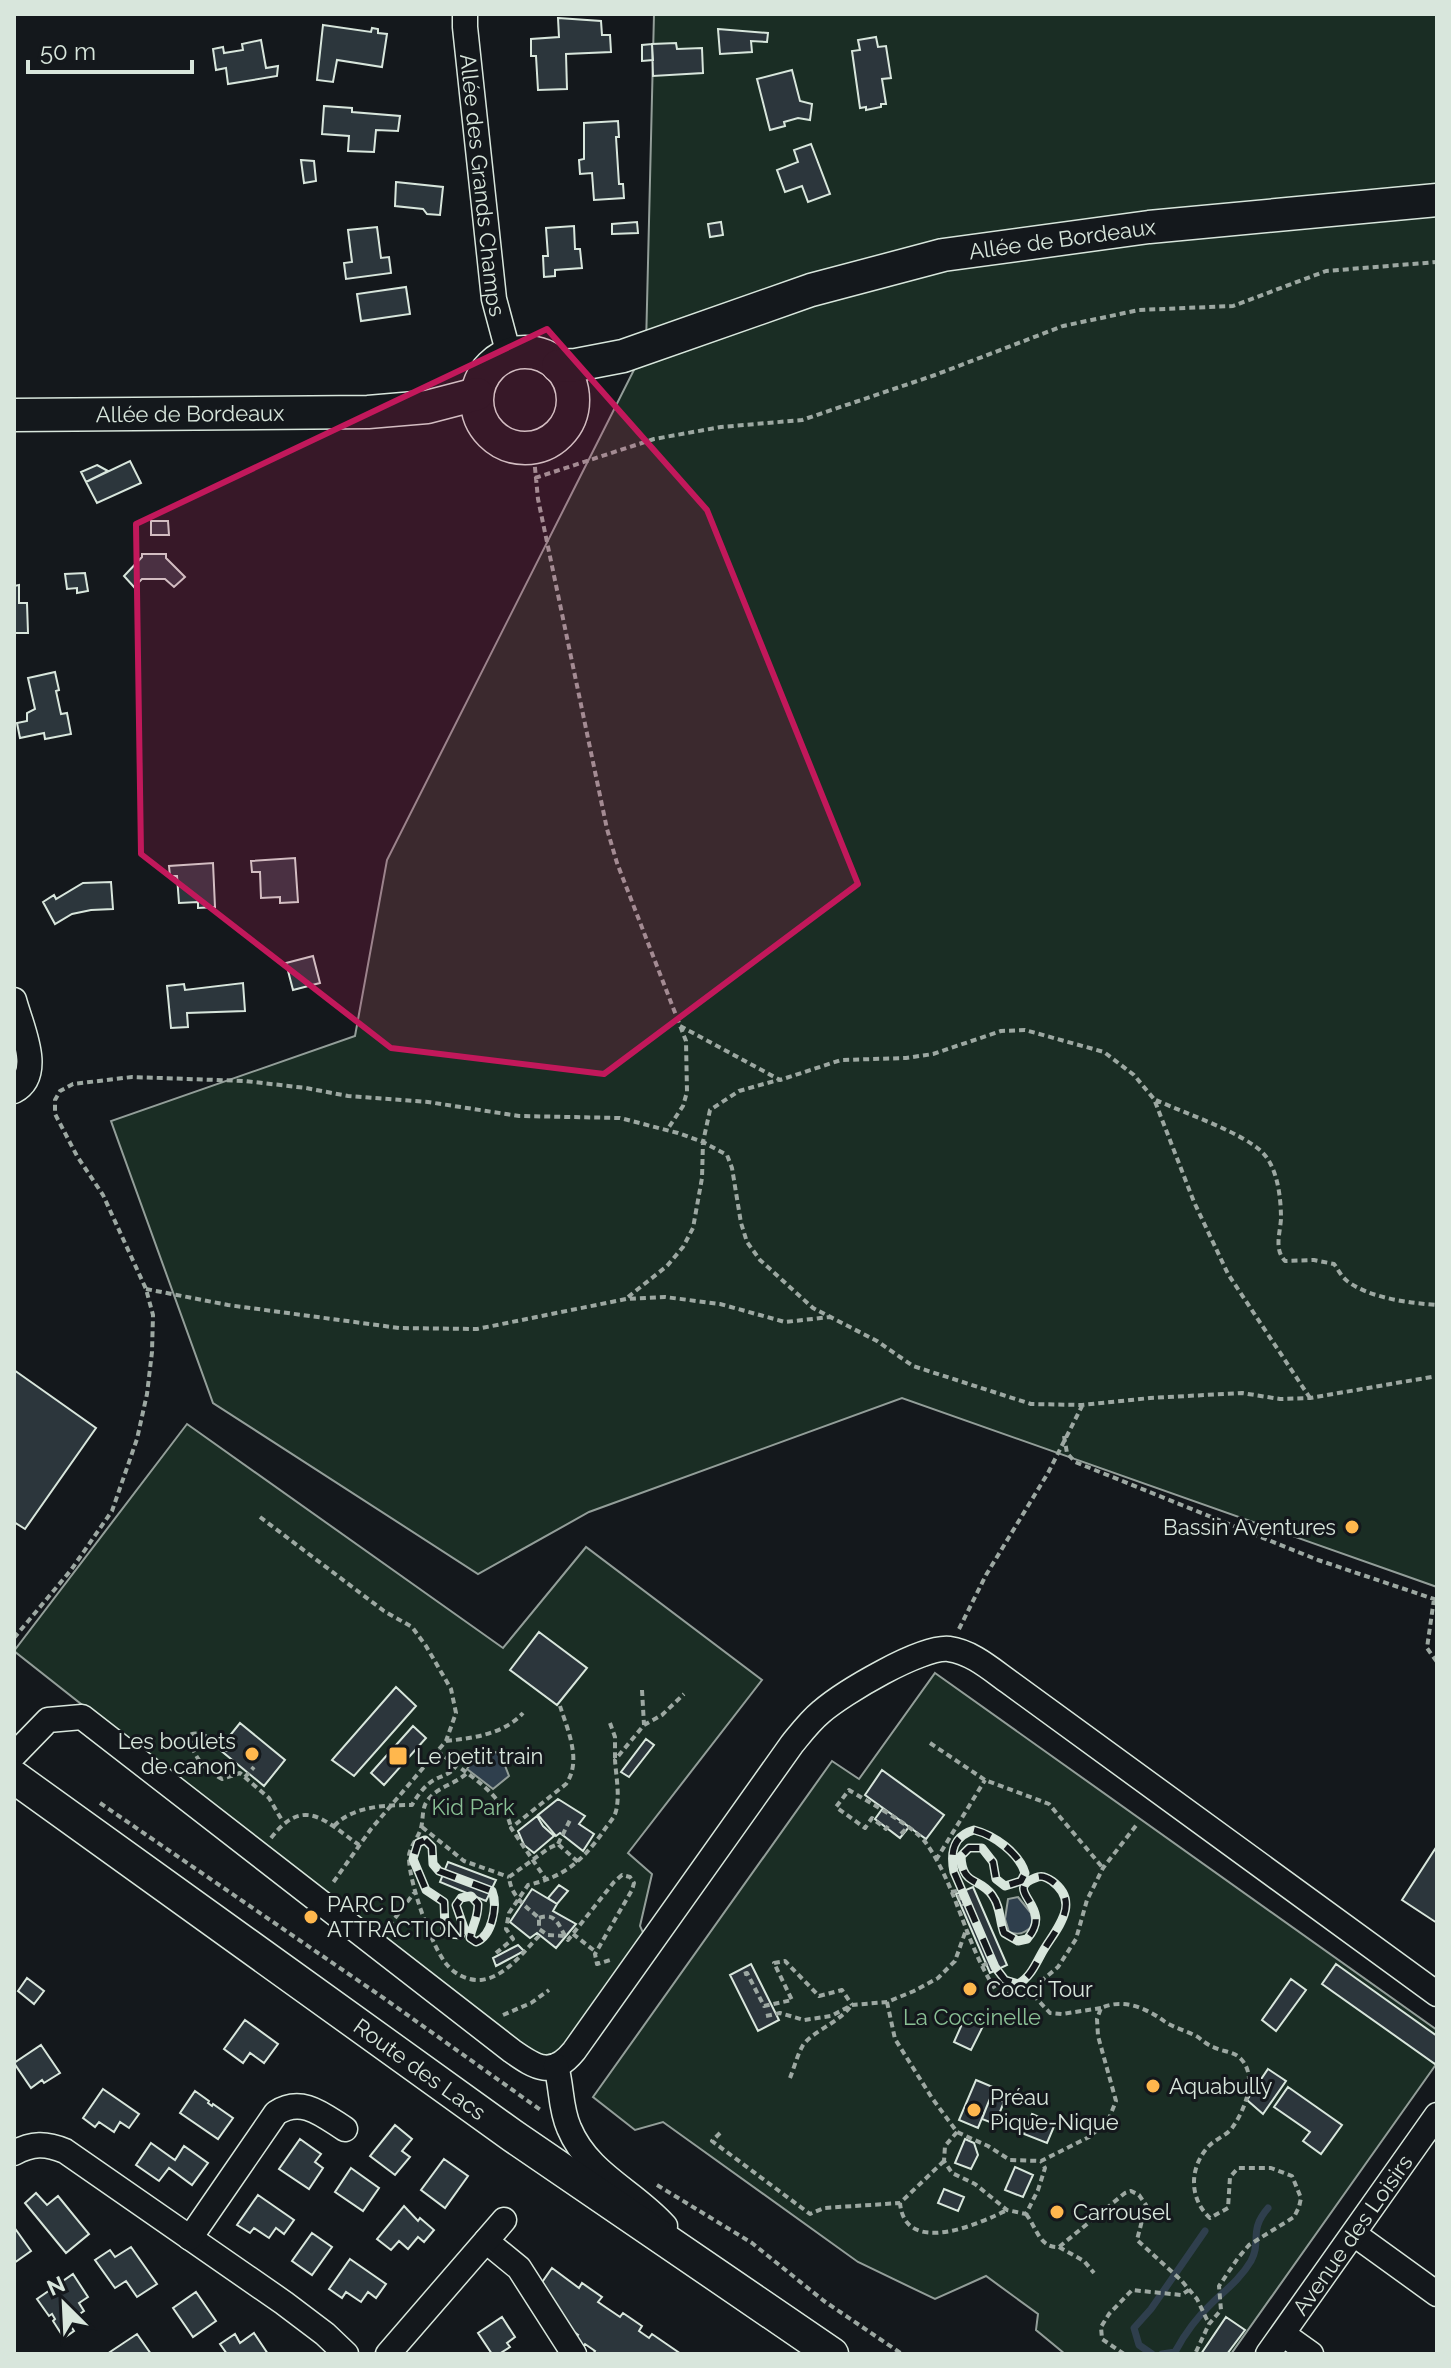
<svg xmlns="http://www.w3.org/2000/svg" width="1451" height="2368" font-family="Raleway,sans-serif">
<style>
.green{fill:#1a2d24;stroke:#939e99;stroke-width:2}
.water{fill:#2f3f4d;stroke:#939e99;stroke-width:2}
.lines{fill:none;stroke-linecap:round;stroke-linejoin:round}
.stream{stroke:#2f3f4d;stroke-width:7}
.building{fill:#2c363c;stroke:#d8e6dc;stroke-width:2}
.minor-casing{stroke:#d8e6dc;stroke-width:27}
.major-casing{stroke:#d8e6dc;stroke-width:35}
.path{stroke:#9da8a2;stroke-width:4;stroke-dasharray:6 4;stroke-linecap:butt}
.minor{stroke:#14181c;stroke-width:24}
.major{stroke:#14181c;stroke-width:32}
.rail-casing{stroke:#d8e6dc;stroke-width:9}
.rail{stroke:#14181c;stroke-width:6;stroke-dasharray:18;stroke-linecap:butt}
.marked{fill:#c2185b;fill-opacity:0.2;stroke:#c2185b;stroke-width:6;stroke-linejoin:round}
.poi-dot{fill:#ffb74d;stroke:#14181c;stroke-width:3}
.labels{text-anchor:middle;stroke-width:6;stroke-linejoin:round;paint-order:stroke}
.street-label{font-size:22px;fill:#d8e6dc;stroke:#14181c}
.poi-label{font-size:22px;fill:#d8e6dc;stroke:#14181c;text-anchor:start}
.park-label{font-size:22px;fill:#8ac095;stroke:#14181c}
</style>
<rect width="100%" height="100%" fill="#14181c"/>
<path class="green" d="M654,14h783v1573l-535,-189 -313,114 -111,62 -265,-171 -102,-282 244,-85 32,-176 259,-514z
M187,1424l316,224 83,-101 176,133 -134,173 24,21 -12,52 6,13 -84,110 -8,5 -17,2 -129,-94 -394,-311z
M935,1673l502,357v33l-206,291h-166l-29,-24 2,-16 -52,-38 -51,23 -77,-37 -195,-140 -28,8 -42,-33 239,-336 27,18z"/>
<path class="water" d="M487,1751l13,2 9,23 -16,13 -26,-20 10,-14z
M1018,1897l13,16 2,12c-7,8 -14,11 -24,7l-4,-13 3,-20z"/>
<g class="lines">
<path class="stream" d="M1152,2354l-13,-9 -5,-17 17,-19 54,-78
M1162,2354l13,-2c10,-19 22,-35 38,-50 14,-13 28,-24 38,-41 11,-20 -3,-30 17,-53"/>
</g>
<path class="building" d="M558,18l43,3 1,14h8l1,17 -45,2 1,35 -29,1 -2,-34h-5v-17l28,-2z
M323,25l48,7 1,-4 6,1v4l9,1 -5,33 -45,-7 -4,22 -16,-2z
M718,29l50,4 -1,9 -16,-1 1,11 -32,2z
M876,37l2,10 8,-1 5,32 -9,1 4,25h-5v3l-15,3v-3l-6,1 -8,-57 8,-1 -2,-10z
M261,40l5,28 12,-2 -1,10 -49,8 -2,-16 -10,2 -3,-21 10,-2 1,6 19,-3 -1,-6z
M676,43l1,6 25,-1 1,25 -50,3 -1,-32z
M652,44l1,16 -11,1v-16z
M792,70l8,31 12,3 -2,16 -12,-2 -14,4 1,4 -15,4 -13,-51z
M324,106l28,2v4l48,4 -2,15 -22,-1 -2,22 -26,-1 1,-15 -27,-2z
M618,121l1,16h-3l3,47h4l1,14 -30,2 -2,-27 -12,1 -1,-14 5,-1v-36z
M811,144l19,50 -22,8 -6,-16 -17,6 -8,-22 21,-8 -4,-12z
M301,160l13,1 2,20 -12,2z
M396,182l47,5 -3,28 -13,-1 -4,-5 -28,-3z
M637,222l1,11 -26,1v-10z
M721,222l2,13 -13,2 -2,-13z
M574,226l1,23h5l2,19 -27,2v6l-11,1 -1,-21h5l-2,-28z
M377,227l4,31 8,-1 2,16 -45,6 -2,-16 8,-1 -4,-32z
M406,287l4,27 -49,7 -4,-27z
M130,461l11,22 -44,20 -11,-21z
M97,465l11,6 -22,11 -5,-10z
M151,521h17l1,14h-18z
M142,554h24v4l19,19 -11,10 -9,-8h-23l-8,8 -10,-11 18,-19z
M85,573l3,18 -11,2v-5l-10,1 -2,-15z
M19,585v18h8l1,30h-14v-47z
M55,672l4,18 -3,1 5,23 6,-1 4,21 -26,5 -1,-6 -24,5 -3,-15 10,-2v-8l8,-4 -7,-31z
M295,858l3,44 -18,1v-6l-19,1 -1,-26h-8l-1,-11z
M213,863l2,44 -17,1v-6l-19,1 -2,-27h-7l-1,-10z
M111,882l2,27 -22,1 -19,4 -17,10 -12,-22 11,-7 2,4 27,-16z
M313,956l7,27 -27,7 -7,-27z
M243,983l2,28 -58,2 1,14 -17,1 -4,-42 17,-2 1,6z
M14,1370l82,58 -71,101 -11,-7z
M539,1632l48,36 -30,37 -47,-35z
M396,1687l20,19 -62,70 -22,-16z
M240,1723l45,37 -21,26 -45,-37z
M413,1726l13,12 -42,47 -13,-12z
M646,1739l8,6 -25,32 -8,-5z
M882,1770l62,45 -18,24 -61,-44z
M558,1799l27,17 -6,8 15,10 -11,17 -23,-18 -4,3 -18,-21z
M883,1808l26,19 -9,11 -25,-19z
M537,1816l6,10 11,10 -20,17 -10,-8 -6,-14z
M1437,1846v77l-35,-23z
M448,1862l48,18 -10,21 -46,-19z
M559,1885l9,6 -11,13 -9,-6z
M973,1887l34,78 -17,8 -34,-79z
M532,1889l25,15 -4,7 23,13 -20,24 -19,-15 -7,5 -20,-16z
M518,1945l6,6 -28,15 -3,-8z
M751,1964l28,56 -21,11 -28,-56z
M1336,1964l101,72v25l-2,3 -113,-80z
M27,1978l17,13 -10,13 -16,-13z
M1291,1979l15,11 -30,41 -14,-11z
M967,2013l18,9 -14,28 -17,-8z
M245,2020l33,24 -14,19 -14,-10 -7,10 -19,-14z
M41,2045l19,28 -16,10 -2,-3 -11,8 -17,-25z
M1268,2069l18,12 -23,33 -16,-14z
M976,2080l31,13 -3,9 -13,-6 -13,32 -19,-8z
M1288,2087l54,38 -21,29 -18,-13 7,-9 -36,-25z
M103,2089l36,25 -10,14 -9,-6 -6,10 -15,-10 -4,5 -12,-9z
M195,2091l14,10 -1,2 4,3 1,-2 20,14 -15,21 -38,-26z
M991,2096l13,6 -9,22 -13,-5z
M1032,2114l23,10 -8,19 -23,-9z
M395,2125l17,14 -10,12 8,6 -15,18 -25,-19z
M300,2139l21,15 -6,8 8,6 -14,21 -30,-20z
M965,2139l9,4 4,12 -7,14 -16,-6z
M151,2143l24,17 9,-14 24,17 -16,22 -23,-17 -10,13 -23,-16z
M444,2159l24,17 -23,32 -24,-18z
M1015,2167l18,8 -10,22 -18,-7z
M351,2168l28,20 -16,23 -28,-19z
M944,2189l20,8 -6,14 -20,-8z
M36,2193l11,12 11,-9 31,38 -23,19 -41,-50z
M258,2195l36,25 -10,14 -8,-6 -7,10 -15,-10 -4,5 -13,-8z
M404,2206l14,15 2,-3 14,12 -10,12 -6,-5 -10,12 -9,-8 -8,9 -14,-11z
M14,2227l17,24 -17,12z
M312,2233l20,14 -20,28 -20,-14z
M131,2247l26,37 -20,13 -11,-16 -11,7 -20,-28 15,-10 5,7z
M350,2259l36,25 -10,14 -8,-6 -7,10 -15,-10 -4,6 -13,-9z
M552,2268l27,20 3,-5 20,14 -4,5 22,15 3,-4 19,13 -3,5 10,7 3,-4 29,20h-88l2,-3 -10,-7 -3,4 -10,-6 6,-7 -10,-8 -30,-39z
M73,2274l15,23 -9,6 5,8 -16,11 6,9 -10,7 -11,-17 2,-2 -3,-5 -3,2 -12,-17z
M196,2292l20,29 -23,16 -20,-29z
M502,2317l13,20 -8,6 3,4 -11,7h-7l-14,-21z
M1226,2317l19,13 -18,24h-26z
M254,2333l14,21h-41l-7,-10 15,-10 5,9z
M137,2334l14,20h-44z"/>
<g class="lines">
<defs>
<g id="minor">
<path id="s1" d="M465,14v13l29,272 15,56"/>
<path d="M14,1000c7,27 31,74 0,91"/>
<path d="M14,1755l34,-35 34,-3 430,334c24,17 40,27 62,0l218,-307c9,-11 18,-23 29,-32 22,-19 100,-66 128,-63 23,3 43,21 60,33l428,312"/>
<path d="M556,2066c6,21 4,42 13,62 19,46 65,63 96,98"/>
<path d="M14,2153c18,-10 32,-10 51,-2l219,152 41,31 21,20"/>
<path d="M1354,2234l83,60"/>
<path d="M190,2238l86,-125c26,-17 47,2 69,16"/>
<path d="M486,2241l33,27 55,86"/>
<path d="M1283,2334l28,20"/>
<path d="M388,2354l116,-134"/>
<path id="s2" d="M1268,2354l169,-239"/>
</g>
<g id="major">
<circle cx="525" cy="400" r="48"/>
<path id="s3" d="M558,366l18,-1 47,-9 188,-66 132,-35 206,-28 288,-27"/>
<path id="s4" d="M14,415l354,-3 59,-5 50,-13"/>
<path id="s5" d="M14,1777l499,359 319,218"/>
</g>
</defs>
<use href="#minor" class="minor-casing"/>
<use href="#major" class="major-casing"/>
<path class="path" d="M533,447l5,52 69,330 10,34 69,178 1,51 -4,14 -16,24
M535,478l119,-39 67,-12 81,-7 133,-45 128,-49 76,-16 94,-4 93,-35 111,-9
M680,1026l100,54 61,-20 65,-2 27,-4 68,-23 24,-1 79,22 30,23 20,24 40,103 34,72 82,124
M1156,1100c28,13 88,33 107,53 15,16 18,46 18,66 -1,15 -7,30 4,42l29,-1 20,4c4,5 7,12 12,16 22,18 63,23 91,25
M146,1289l82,16 171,23 78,1 149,-30 39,-2 55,7 65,18 45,-5
M628,1297l39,-31 16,-19 10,-19 9,-50 1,-36 7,-32 29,-19 39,-11
M1064,1436l3,17 8,9 243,98 119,40
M260,1517l124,94 28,16 14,19 25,43 5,24 -10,28 -75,88 -39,55
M1434,1599l-7,49 10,14
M959,1629l27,-54 62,-102 34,-67
M14,1638l57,-68 41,-59 25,-72 10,-45 5,-42 1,-37 -7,-26 -43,-94 -26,-39 -22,-42v-14l5,-9 13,-7 59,-7 113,4 61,7 42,8 80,6 91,14 101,2 58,15 25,9 24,13 5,13 9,55 6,19 13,18 53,48 64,33 36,25 118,38 51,1 68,-7 92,-5 38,6 30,-1 127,-22
M642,1690l2,35
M610,1723l5,14v21
M446,1741c28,-3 58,-7 77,-28
M930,1743l55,37 64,24 54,64
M231,1747l-5,3c-11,-7 -23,-21 -37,-15 3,20 15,35 33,44l18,-6 29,25 14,24
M437,1751c27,21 67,42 74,77
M466,1774c-13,11 -29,13 -39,27 -6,9 -3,20 -7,30 -3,8 -12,19 -11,27 0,24 23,91 39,108 8,9 21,15 33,14 26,-3 45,-32 62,-48
M245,1777l9,-10
M100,1803l285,196 157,112
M334,1826c19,-20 51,-21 78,-21 5,-9 13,-20 22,-25 9,-5 16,-5 22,-14
M888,1826l-2,3 -14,-11 -7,10 -29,-21 13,-17c19,12 65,36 77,53 32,45 40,105 72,150l37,4
M422,1827l42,34 45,16
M901,1834l6,-6
M271,1838c33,-43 54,-17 88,7
M558,1844l13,-26
M936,1860l49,-80
M547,1881l-36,-53 55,-44c16,-23 2,-53 -6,-78
M951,1892l6,-1 6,13 2,-1
M539,1918c19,-7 20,11 29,22l46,-58 8,-7 8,2 4,6 -2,7 -37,64 2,10 13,-4
M389,1926l25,-33
M573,1934l23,18
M564,1936l-16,-1 -9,-6v-11c-15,-13 -28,-22 -30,-41l40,-29 9,-4 20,18
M496,1953l17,-14 -7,-10 3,-16 19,-28c36,-8 54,-24 75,-53 4,-7 11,-13 13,-21 4,-16 0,-35 -1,-51l29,-35 18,-10 22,-21
M982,1966l10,-5
M744,1974l3,-1 17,33 28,-6 -18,-37 11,-2 34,35 23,-6 10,15
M887,2002l8,37 37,59 25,34 31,14 22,14 31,1 48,-24 19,-16 8,-20 -18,-65 -1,-17 4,-11c22,-10 45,0 63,13 10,7 23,10 34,16 5,4 10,8 15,10 10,5 21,4 28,12 17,18 4,51 -9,69 -6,8 -17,11 -24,19 -19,21 -19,52 2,71l18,-10 2,-31 8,-9h33l21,8 9,22 -2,9 -5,10 -45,28 -11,13 -19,28 2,24 -12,14 -14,30
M1101,2008l-39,6 -12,-1 -15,-16 4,-14 19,-16 18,-28 11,-39 16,-32 35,-45
M503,2015l28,-12 18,-13
M766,2016l14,-3 24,7 27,-4 21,-11 35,-3 27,-11 24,-13 17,-17 11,-31
M790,2078c4,-10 7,-22 12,-31 7,-14 35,-23 48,-40
M957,2132l-12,14 -1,15 8,12 23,11 32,26 19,4 12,-24 7,-22 -4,-7
M720,2133l-8,8 98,73 14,-6 76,-5
M944,2161l-44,42c5,54 79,21 107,7
M657,2185l95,58 72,58 78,53
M1026,2214c11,14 13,34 33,33l66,-54 6,-2 8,4 7,10 -9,35 44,40 16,19 12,25
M1059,2247l25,14 10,12
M1124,2354l-22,-15 -1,-12 8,-13 23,-24 49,5 8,-5"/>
<use href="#minor" class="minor"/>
<use href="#major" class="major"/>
<defs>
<path id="rail" d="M974,1830c20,5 45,23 51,43l-4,8 -16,5 -9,-7 -3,-17 -11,-14h-13l-8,8c1,30 18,21 31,39 9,12 7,25 12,38l14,8 9,-2c29,-33 -26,-48 8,-61 7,-3 11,-1 17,3 30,22 4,48 -9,70 -7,12 -12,26 -25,33l-13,-4 -10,-13 -41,-95c-4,-20 -1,-36 20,-42z
M425,1840l7,7 1,17 6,7 53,20c6,15 0,45 -16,51l-6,-4c2,-13 8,-18 8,-34l-7,-8 -10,2 -5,7 8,23 -3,7 -12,-1 -4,-6 -1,-26 -18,-12 -13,-31 5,-16z"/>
</defs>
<use href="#rail" class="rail-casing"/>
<use href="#rail" class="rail"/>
</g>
<path class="marked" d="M547,329l160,181 151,374 -254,190 -213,-26 -250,-194 -5,-330z"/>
<g class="poi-dot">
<circle cx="1352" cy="1527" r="8"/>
<circle cx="252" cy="1754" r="8"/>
<rect x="388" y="1746" width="20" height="20" rx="4"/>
<circle cx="311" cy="1917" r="8"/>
<circle cx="970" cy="1989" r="8"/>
<circle cx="1153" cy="2086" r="8"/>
<circle cx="974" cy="2110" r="8"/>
<circle cx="1057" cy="2212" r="8"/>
</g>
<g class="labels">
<g class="street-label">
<text dy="8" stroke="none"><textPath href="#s1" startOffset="172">Allée des Grands Champs</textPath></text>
<text dy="8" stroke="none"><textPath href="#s3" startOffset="522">Allée de Bordeaux</textPath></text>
<text dy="8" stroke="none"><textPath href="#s4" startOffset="176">Allée de Bordeaux</textPath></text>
<text dy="8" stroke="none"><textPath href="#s5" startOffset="500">Route des Lacs</textPath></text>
<text dy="8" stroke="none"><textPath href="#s2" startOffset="146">Avenue des Loisirs</textPath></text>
</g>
<g class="poi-label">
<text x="1336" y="1535" text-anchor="end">Bassin Aventures</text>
<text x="236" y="1749" text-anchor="end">Les boulets<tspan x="236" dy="25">de canon</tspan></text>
<text x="416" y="1764">Le petit train</text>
<text x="327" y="1912">PARC D<tspan x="327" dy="25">ATTRACTION</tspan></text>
<text x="986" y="1997">Cocci Tour</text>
<text x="1169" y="2094">Aquabully</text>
<text x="990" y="2105">Préau<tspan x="990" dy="25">Pique-Nique</tspan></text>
<text x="1073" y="2220">Carrousel</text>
</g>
<g class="park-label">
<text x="473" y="1815">Kid Park</text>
<text x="972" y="2025">La Coccinelle</text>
</g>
</g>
<rect width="1451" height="2368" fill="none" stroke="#d8e6dc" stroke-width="32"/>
<g transform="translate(64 2304) rotate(336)" stroke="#14181c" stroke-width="6" paint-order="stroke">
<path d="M0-6L14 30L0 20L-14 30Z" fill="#d8e6dc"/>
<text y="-12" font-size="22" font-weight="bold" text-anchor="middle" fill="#d8e6dc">N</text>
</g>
<path d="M28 60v12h164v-12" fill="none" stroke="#d8e6dc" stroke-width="4"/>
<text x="40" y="60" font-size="24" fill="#d8e6dc" stroke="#14181c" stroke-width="6" paint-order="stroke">50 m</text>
</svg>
